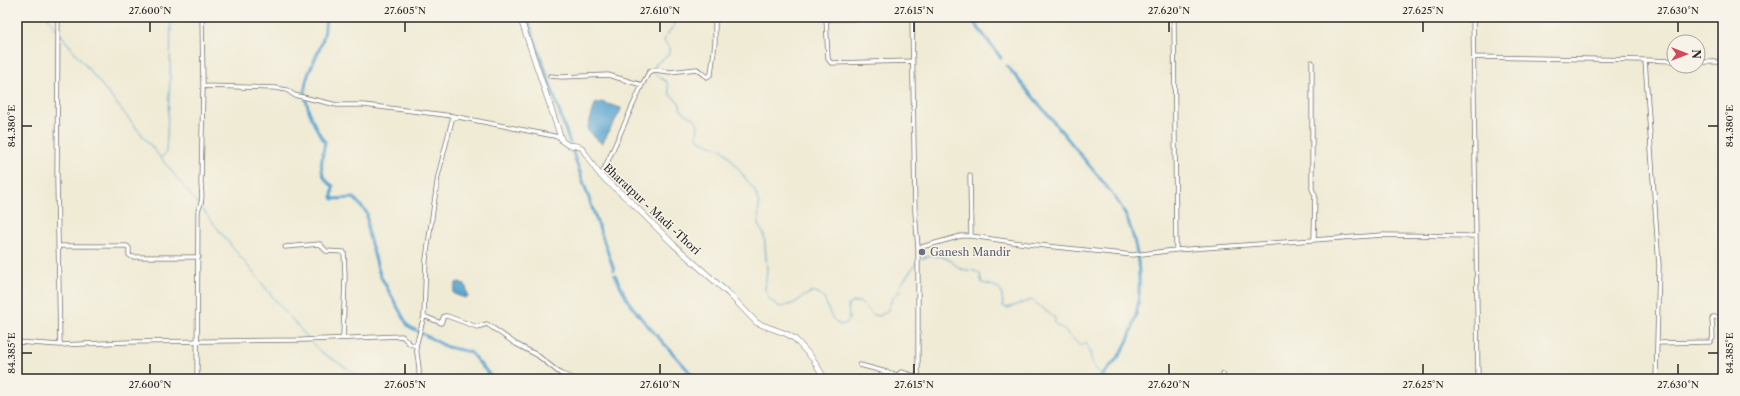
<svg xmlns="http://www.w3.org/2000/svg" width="1740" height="396" font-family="'Libre Caslon Text',serif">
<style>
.water{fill:#58a4d0;stroke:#42687e}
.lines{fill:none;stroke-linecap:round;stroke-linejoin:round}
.stream{stroke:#58a4d0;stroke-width:1}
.canal{stroke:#58a4d0;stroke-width:3}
.minor-casing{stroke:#706e66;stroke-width:5}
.tertiary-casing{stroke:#706e66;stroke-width:6}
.secondary-casing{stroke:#706e66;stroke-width:6}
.minor{stroke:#fff;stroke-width:3.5}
.tertiary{stroke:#fff;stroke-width:4.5}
.secondary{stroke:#fff;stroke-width:5}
.ticks{fill:none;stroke:#2b2b2b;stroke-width:1.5}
.worship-dot{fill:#6b7280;stroke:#f7f3e8;stroke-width:1.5}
.labels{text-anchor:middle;stroke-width:3;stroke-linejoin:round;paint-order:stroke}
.street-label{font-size:11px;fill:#2b2b2b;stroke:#f7f3e8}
.worship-label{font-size:11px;fill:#5b616d;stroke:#f7f3e8;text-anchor:start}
.neatline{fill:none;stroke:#2b2b2b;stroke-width:1.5}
.ticks-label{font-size:10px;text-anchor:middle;fill:#2b2b2b}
</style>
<rect width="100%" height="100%" fill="#f7f3e8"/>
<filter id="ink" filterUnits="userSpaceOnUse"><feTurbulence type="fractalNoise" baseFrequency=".025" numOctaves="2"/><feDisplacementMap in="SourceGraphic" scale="8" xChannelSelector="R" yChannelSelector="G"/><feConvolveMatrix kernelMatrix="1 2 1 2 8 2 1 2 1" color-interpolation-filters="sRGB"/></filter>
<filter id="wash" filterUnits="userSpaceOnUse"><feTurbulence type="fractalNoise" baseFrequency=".012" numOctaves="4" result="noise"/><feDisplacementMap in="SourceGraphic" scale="16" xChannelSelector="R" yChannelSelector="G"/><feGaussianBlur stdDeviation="0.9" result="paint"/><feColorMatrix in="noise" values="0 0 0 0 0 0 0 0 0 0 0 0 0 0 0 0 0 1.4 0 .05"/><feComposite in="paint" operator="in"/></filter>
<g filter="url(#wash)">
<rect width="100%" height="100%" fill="#f0ebd5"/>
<path class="water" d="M601,102l20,6v2l-19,34 -15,-14 8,-26z
M460,282l6,4 2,11 -3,1 -11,-4 -1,-2 3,-9z"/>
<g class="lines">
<path class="stream" d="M48,17l9,13
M60,34l139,171
M655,69l1,-5 13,-10v-6l-5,-7c2,-10 14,-13 10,-24
M654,72l2,3 11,7 3,13 9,7 2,8 9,7 5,1 3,7 -1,12 2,3 25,10 31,41 4,13 -1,21 6,9 3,35 -2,20 4,10 11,8c4,-1 8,-2 12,-3 7,-3 18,-15 26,-11 13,8 7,25 23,32l6,-2 2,-4 -1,-14 5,-3h7l13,13 7,1 7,-5 6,-14 6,-5 3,-9 14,-20
M161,158l5,-5 4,-76 1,-60
M201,208l80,99 27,31
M920,259c11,-4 20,-5 31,2 3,2 6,7 10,8 8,2 12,0 19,5l2,9c18,4 20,4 21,23l4,2 25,-8 23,18v6l8,5 17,17 6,-3c10,21 0,22 24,36
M310,341l11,11 43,27"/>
<path class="canal" d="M527,17l43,126
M970,17l31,41
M1007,66c27,32 55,65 81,98 11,13 32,37 38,52 17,40 19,93 -2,132 -6,12 -17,21 -25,31
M305,95c-2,-27 24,-48 20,-78
M306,100c4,17 9,29 19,42 -3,17 -9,34 8,44l-1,11 1,2 21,-1 13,15 1,20 12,42 28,51 39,21 23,5 23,27
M572,150l42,120
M615,275l13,26 13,17 55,61"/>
</g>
</g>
<g filter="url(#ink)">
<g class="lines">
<defs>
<path id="minor" d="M58,17l-1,163 3,165
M202,17l1,69
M826,17l2,42 3,4 82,-2
M912,17l3,195 3,36v131
M1174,17l2,233 206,-15 94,1
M1473,17l5,362
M827,19l85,-1
M1474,57l171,3
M1312,62v127l3,6 -1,44
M1698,62h25
M550,76l12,1 46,-2 34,10 -41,91
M642,85l7,-13 5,-2 16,2 27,-3 10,8 4,-3 4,-31v-26
M970,175l1,61
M58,246h69l2,2v7l3,2h67
M285,247l35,-3 6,7 18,1 1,24 -2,61
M918,248l43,-12h10l56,8 106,11 43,-5
M424,316l2,-57 12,-83 15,-60
M17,342l43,3 68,-3 175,-2 99,-4 8,8 6,2 8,-30 17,7 3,-7h3l30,11 10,-3 29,20 21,11 24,19 15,5
M1657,343l53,-1 3,-4 -1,-19 1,-2h10
M416,346l3,22v11
M860,365l34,9 4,1 3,-3 17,5
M197,379l1,-167c0,-4 2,-5 3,-9 2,-6 0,-14 0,-20l2,-97 73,2 11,2 7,5 43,10h27l89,11 106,21
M1223,379v-5
M1656,379l3,-113 -14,-206 29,1"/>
<path id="tertiary" d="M1095,379l2,-1"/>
<path id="secondary" d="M520,17l42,124 6,4 10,1 4,2 12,19 7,9 29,25 43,43 56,50 28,29 30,11 8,5 18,20 12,20"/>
</defs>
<use href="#minor" class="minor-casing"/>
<use href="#tertiary" class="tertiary-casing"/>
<use href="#secondary" class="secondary-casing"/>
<use href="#minor" class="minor"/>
<use href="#tertiary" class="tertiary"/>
<use href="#secondary" class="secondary"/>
</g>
</g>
<path class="ticks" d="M150,22v10M405,22v10M660,22v10M914,22v10M1169,22v10M1423,22v10M1678,22v10M22,126h10M1708,126h10M22,353h10M1708,353h10M150,364v10M405,364v10M660,364v10M914,364v10M1169,364v10M1423,364v10M1678,364v10"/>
<circle class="worship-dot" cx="922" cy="252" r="4"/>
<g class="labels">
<g class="street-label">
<text transform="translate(652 209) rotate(43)" y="4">Bharatpur - Madi -Thori</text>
</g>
<g class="worship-label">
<text x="930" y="256">Ganesh Mandir</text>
</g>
</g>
<rect width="1740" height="396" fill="none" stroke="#f7f3e8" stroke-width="44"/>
<g transform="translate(1686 54) rotate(90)"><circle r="19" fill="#f7f3e8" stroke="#a5a39c"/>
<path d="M0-3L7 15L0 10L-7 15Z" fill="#d1495b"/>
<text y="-6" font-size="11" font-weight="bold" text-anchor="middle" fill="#2b2b2b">N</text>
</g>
<rect x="22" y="22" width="1696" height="352" class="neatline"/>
<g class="ticks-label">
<text x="150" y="14">27.600°N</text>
<text x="405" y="14">27.605°N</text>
<text x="660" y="14">27.610°N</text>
<text x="914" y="14">27.615°N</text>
<text x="1169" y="14">27.620°N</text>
<text x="1423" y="14">27.625°N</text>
<text x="1678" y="14">27.630°N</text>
<text transform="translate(1729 126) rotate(-90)" y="4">84.380°E</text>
<text transform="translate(11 126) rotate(-90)" y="4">84.380°E</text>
<text transform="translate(1729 353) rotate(-90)" y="4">84.385°E</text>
<text transform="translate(11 353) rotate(-90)" y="4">84.385°E</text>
<text x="150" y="388">27.600°N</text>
<text x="405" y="388">27.605°N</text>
<text x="660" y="388">27.610°N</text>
<text x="914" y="388">27.615°N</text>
<text x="1169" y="388">27.620°N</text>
<text x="1423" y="388">27.625°N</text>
<text x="1678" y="388">27.630°N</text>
</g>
</svg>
